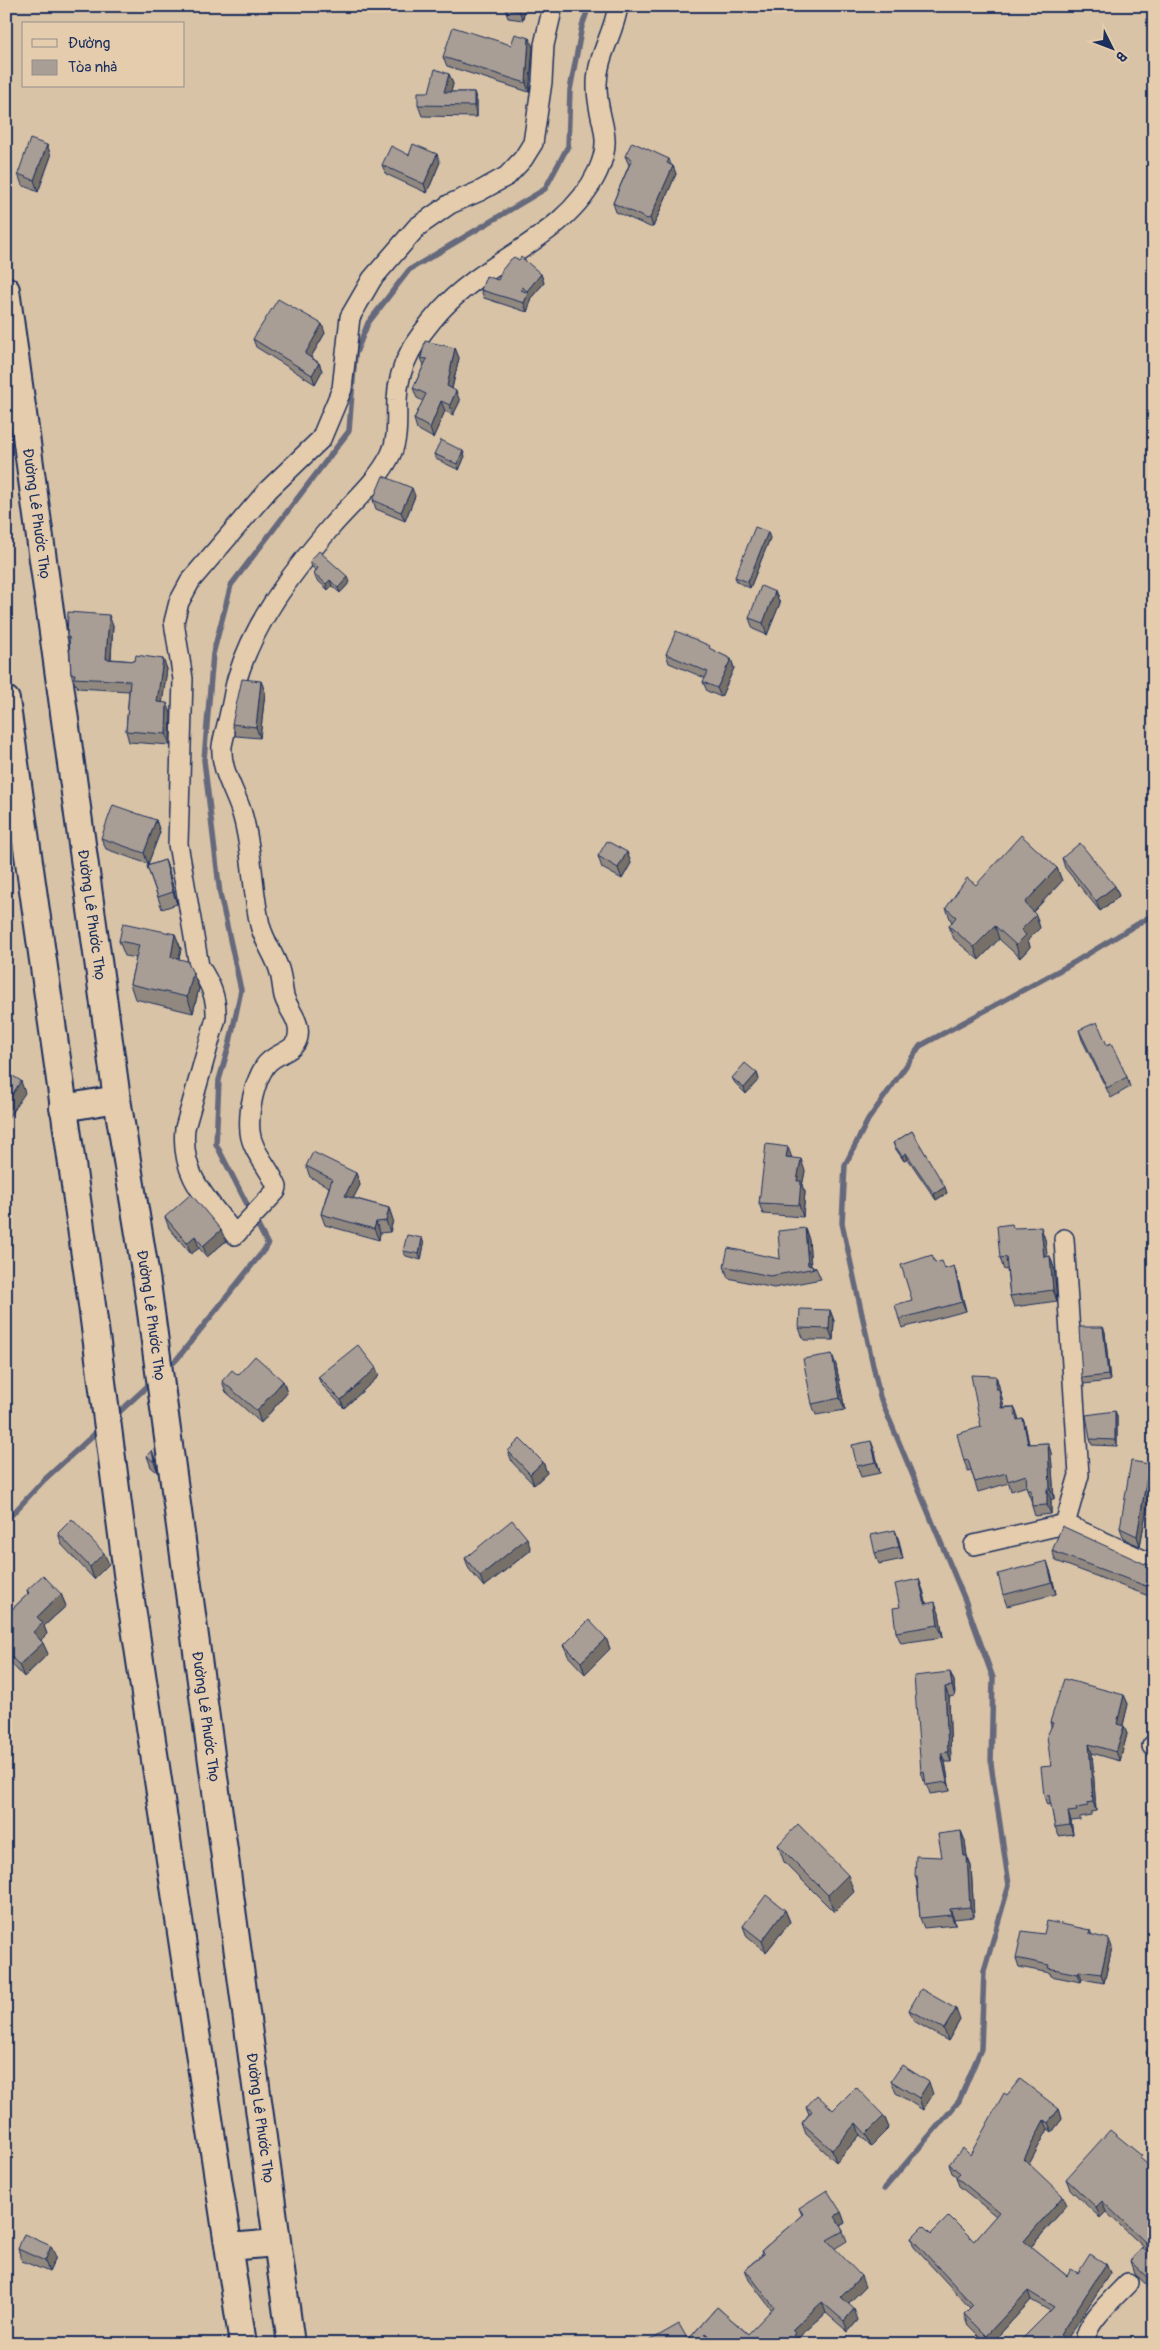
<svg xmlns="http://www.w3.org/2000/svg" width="1160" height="2350" font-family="Pangolin,sans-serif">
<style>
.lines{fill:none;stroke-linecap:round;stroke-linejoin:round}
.stream{stroke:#66697b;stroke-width:5.5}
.street-casing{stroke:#1b2f5e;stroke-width:22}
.secondary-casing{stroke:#1b2f5e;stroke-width:30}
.street{stroke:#e4ccac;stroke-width:19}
.secondary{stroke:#e4ccac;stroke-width:26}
.wall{fill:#918880;stroke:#1b2f5e}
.shaded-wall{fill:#766f68;stroke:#1b2f5e}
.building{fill:#a99e95;stroke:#1b2f5e}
.labels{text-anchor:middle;stroke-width:4;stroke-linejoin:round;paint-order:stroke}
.street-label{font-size:15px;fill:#1b2f5e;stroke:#e4ccac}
</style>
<rect width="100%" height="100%" fill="#d8c3a7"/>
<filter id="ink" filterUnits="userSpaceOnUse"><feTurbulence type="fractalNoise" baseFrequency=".02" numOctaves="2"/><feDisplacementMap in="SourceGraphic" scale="10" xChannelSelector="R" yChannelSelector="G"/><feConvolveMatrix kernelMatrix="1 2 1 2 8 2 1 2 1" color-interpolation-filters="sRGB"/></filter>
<g filter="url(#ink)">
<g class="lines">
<path class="stream" d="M166,1370l11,-11 91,-114 -52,-101 3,-64 11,-38 11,-52 -21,-96 -16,-134 9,-106 18,-69 118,-154 6,-76 13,-32 41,-53 136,-81 23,-43 2,-56 12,-64 7,-20
M114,1417l39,-36
M6,1521l38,-41 57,-52
M884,2189l75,-88 22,-52 3,-78 25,-86 -18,-121 2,-86 -28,-78 -85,-203 -38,-174 3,-58 23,-45 52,-74 153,-83 81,-49"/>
<defs>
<path id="street" d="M553,6l-9,39 -2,37 -9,61 -10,16 -16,17 -27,15 -30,13 -33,23 -45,52 -22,38 -8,72 -21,50 -53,51 -77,90 -12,22 -5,20 9,57 -5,165 21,122c11,17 18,31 17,52l-31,110c-5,49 23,71 50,107l41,-44 1,-4c-7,-19 -25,-35 -27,-55 -2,-21 4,-49 15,-66 11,-16 37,-12 33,-39 -2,-11 -11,-20 -14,-31 -2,-9 -2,-18 -5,-27 -5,-15 -15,-28 -19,-44 -8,-35 -7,-72 -17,-108 -6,-24 -23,-45 -21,-71 2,-12 6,-23 8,-34 3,-11 4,-22 7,-33 17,-57 55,-106 93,-151 20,-24 47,-45 61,-74 8,-17 5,-36 6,-54 1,-37 20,-63 44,-90 47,-52 126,-72 157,-139 17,-38 -2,-50 -1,-87 0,-28 17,-50 21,-78
M1064,1239l15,236 -14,49 89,41
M974,1545l91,-21
M1152,1746h2
M1087,2344c-9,-15 31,-50 41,-61"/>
<g id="secondary">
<path id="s1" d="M6,290l111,809 30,184 144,1061"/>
<path d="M6,700l86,605 36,276 115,763"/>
<path d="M63,1108l54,-9"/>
<path d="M229,2247l47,-4"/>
</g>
</defs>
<use href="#street" class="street-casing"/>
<use href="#secondary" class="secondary-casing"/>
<use href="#street" class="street"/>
<use href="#secondary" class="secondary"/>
</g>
<path class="wall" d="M505,6h29v2l-9,-1 -2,13 -15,-2 -3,-10z
M511,45l22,2 -4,45 -82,-26 -4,-9z
M449,74l4,10 -2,8h23l3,10v15l-55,-1 -4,-11 11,-13z
M47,145l4,11 -13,36 -16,-7 -4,-11z
M409,155l31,7 -13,31 -41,-19 -4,-9z
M625,156l44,3 2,6 2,1 3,8 -23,53h-3l-34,-15 -3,-9 16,-38z
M519,260l22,14 3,9 -14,16 1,2 -4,11 -43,-14 -3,-8 17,-10z
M325,333l-14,24 8,6 3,8 -7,13 -59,-37 -3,-8z
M455,348l4,10 -7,31 8,12 -7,14 -8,-4 -12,27 -16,-9 -3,-10 9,-18 -6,-3 -4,-10 11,-23 -3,-7z
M434,454l31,2 -6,14 -23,-11z
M415,496l-10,25 -29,-12 -3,-9z
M770,538l-20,50 -13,-6 -2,-5z
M310,561l40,21 -10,11 -8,-7 -4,4 -12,-11 -2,-6 2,-3 -4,-3z
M775,592l5,11 -13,32 -14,-6 -4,-11z
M113,626l-2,33 24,2 28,-2 4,10 -5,33 9,11 -1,32 -41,-3 -3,-11 3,-40 -51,-3 -1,-3 -2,-1 -4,-10 -2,-30 -2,-7z
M712,650l19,9 3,9 -13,29 -14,-6 -4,-9 2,-4 -36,-15 -3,-9z
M261,681l4,11 -5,46 -24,-2 -4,-12z
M156,820l4,12 -12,32 -42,-15 -5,-11z
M627,852l4,11 -9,16 -20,-11 -4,-12z
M1062,858l53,28 4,10 -19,15 -35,-43z
M165,860l4,11 8,33 -15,5 -15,-43z
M1057,868l5,13 -29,31 3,3 4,13 -12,12 2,7 -10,11 -21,-19 -20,21 -25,-21 -5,-13 3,-4 -1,-1 -5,-13 30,-23z
M175,934l6,15 -2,10 20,29 -6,25 -58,-14 -5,-15 6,-26 -11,-2 -6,-15z
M1079,1030l28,15 20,32 3,10 -19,11 -29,-58z
M757,1073l2,6 -13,15 -11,-11 -3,-5z
M912,1131l35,62 -11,7 -28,-41 -4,2 -9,-13 -2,-5z
M792,1158l13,13 -3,15 3,6 -2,25 -40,-3 -4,-11z
M306,1166l50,7 4,12 -7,13 36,10 4,12 -3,12 -10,1 -1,7 -54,-15 -4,-11 8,-27 -19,-10z
M165,1217l61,24 -19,16 -8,-9 -8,6 -22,-26z
M805,1228l4,12 2,26 5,2 5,11 -47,9 -46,-10 -4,-12 56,-7z
M1013,1228l32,11 2,18 3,-1 4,12 3,33 -43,6 -4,-11 -3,-27 -3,1 -4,-12z
M424,1244l-3,16 -15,-4 -3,-5z
M935,1263l22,13 9,35 -64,17 -3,-9 13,-19z
M830,1310l4,11 -1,19h-29l-5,-12z
M1103,1327l2,5 5,49 -26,3 -2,-6z
M836,1365l9,45 -29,5 -4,-11z
M238,1375l45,6 4,12 -26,30 -35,-31 -4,-11z
M379,1376l-35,32 -23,-24 -3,-7z
M996,1376l3,10v4l3,8 2,9h10l5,13 4,-1 3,10 3,15 19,-1 3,10 3,46h-3v15l-16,2 -3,-10 -1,-6 -4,-10v-4l-16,5 -2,-8 -31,9 -7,-22 -3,1 -4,-10 17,-34z
M1115,1411l2,5v30l-25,-1 -2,-6z
M871,1441l4,11 5,21 -19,4 -4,-11z
M152,1450l4,12 2,11 -7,-6 -4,-11z
M508,1451l35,11 4,11 -13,12 -22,-23z
M1149,1464l4,11 -13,71 -16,-7 -4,-11z
M895,1530l4,11 4,18 -24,5 -4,-11z
M58,1533l51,31 -15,15 -32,-34z
M531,1550l-47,37 -15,-18 -4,-11z
M1052,1551l100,14 2,-1v34l-98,-37z
M1051,1573l5,21 -49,12 -4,-11z
M27,1590l34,4 5,12 -22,20 3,8 -6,6 7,14 -24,23 -18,-19v-43l22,-21z
M923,1590l3,13 13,10 4,24 -42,6 -5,-11 4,-25z
M606,1638l4,11 -25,25 -17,-18 -4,-11z
M950,1672l4,9 1,15 -6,1 2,65h-6l5,29 -20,3 -4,-13h-2l-3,-9z
M1124,1695l4,9 -5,21 4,9 -7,27 -28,-8 4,58 -5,1v3l-11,2v3l-9,1 2,13 -14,2 -4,-9 -4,-23 -4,1 -3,-9 7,-30v-40l-1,-4z
M961,1831l4,10 2,15 4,10 3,51 -20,2 1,6 -31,3 -4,-10 -3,-36 -2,-6 27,-19z
M778,1845l76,47 -20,20 -50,-50z
M785,1910l5,12 -24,30 -19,-15 -4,-11z
M1090,1930l2,5 20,12 -8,36 -22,-4 -1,3 -30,-6 -1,-3 -31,-6 -3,-9 28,-24z
M909,2010l51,10 -12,21 -34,-20z
M1154,2043v24l-4,-4 -4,-11z
M891,2081l42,13 -10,16 -27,-17z
M1007,2095l52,14 3,10 -10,13 -4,-3 -19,35 38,41 -36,42 36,29 11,-3 28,-9 4,9 -44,67 -49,4 33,-33 -19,-11 -40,44h-4l-20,-20 -3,-10 6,-6 -56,-61 -3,-9 20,-4 43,7 22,-25 -37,-30 -3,-9v-1l-4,-3 -3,-9 21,-9z
M806,2107l78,9 5,12 -18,18 -11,-11 -24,27 -30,-28 -4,-11 7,-9z
M1144,2162l5,90 -43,-40 -6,6 -30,-29 -4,-10z
M799,2208l42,4 4,11 -5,3 3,5 4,10 -13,8 31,38 -17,17 10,16 -10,12 -22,-19 -29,26 6,5h-159l44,-4 29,-33 31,27 24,-24 -23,-30 -4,-11 17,-14 -1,-4 41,-36z
M18,2249l38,8 -7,15 -27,-11z
M1154,2259v33l-20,-19 -4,-12z"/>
<path class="shaded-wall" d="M520,6h4l-1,14 -4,-9z
M529,38l4,9 -4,45 -3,-9z
M449,74l4,10 -5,18 -4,-10z
M474,92l3,10v15l-3,-11z
M47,145l4,11 -13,36 -4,-12z
M437,154l3,8 -13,31 -3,-9z
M673,166l3,8 -23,53 -3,-9z
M541,274l3,9 -14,16 1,2 -4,11 -3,-9 4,-10 -1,-2z
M322,324l3,9 -17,29 -3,-8z
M455,348l4,10 -9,38 -3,-10z
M319,363l3,8 -7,13 -3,-9z
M456,391l4,10 -7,14 -3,-10z
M441,401l4,10 -12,27 -3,-10z
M463,451l2,5 -6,14 -2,-6z
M412,488l3,8 -10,25 -4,-9z
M768,532l2,6 -20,50 -2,-6z
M348,577l2,5 -10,11 -2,-5z
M330,580l2,6 -4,4 -2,-6z
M775,592l5,11 -13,32 -4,-12z
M109,615l4,11 -3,43 -4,-10z
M163,659l4,10 -6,43 -4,-10z
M731,659l3,9 -13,29 -4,-9z
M261,681l4,11 -5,46 -4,-11z
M167,703l4,10 -1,32 -4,-11z
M156,820l4,12 -12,32 -4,-11z
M627,852l4,11 -9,16 -4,-11z
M165,860l4,11 8,33 -4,-12z
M1057,868l5,13 -33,35 -4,-13z
M1115,886l4,10 -19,15 -4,-10z
M1036,915l4,13 -12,12 2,7 -10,11 -4,-13 5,-15z
M995,926l4,13 -20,21 -5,-13z
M175,934l6,15 -5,23 -5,-15z
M193,973l6,15 -6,25 -6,-16z
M757,1073l2,6 -13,15 -2,-6z
M21,1081l4,12 -19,28v-17z
M788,1147l4,11 -6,-1z
M906,1153l2,6 -4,2 -2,-5z
M801,1159l4,12 -3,15 3,6 -2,25 -4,-12 -2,-24z
M356,1173l4,12 -11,22 -4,-11z
M945,1187l2,6 -11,7 -2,-6z
M389,1208l4,12 -3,12 -4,-11z
M376,1222l4,11 -1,7 -5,-11z
M1041,1227l4,12 4,30 -5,-12z
M805,1228l4,12 2,29 -3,-4z
M221,1230l5,11 -19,16 -4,-11z
M195,1236l4,12 -8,6 -4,-11z
M422,1238l2,6 -3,16 -2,-6z
M1050,1256l4,12 3,33 -4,-11z
M954,1266l3,10 9,35 -4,-9z
M830,1310l4,11 -1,19 -4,-11z
M1103,1327l2,5 5,49 -2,-6z
M832,1354l4,11 9,45 -5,-12z
M376,1368l3,8 -35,32 -3,-8z
M996,1376l6,22 4,19 -10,-28z
M283,1381l4,12 -26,30 -4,-12z
M1014,1407l4,9 3,14 -4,-10z
M1115,1411l2,5v30l-2,-6z
M1023,1419l3,10 5,25 -3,-10z
M871,1441l4,11 5,21 -4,-11z
M1048,1443l3,10 3,46 -4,-10z
M152,1450l4,12 2,11 -4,-11z
M543,1462l4,11 -13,12 -4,-11z
M1149,1464l4,11 -13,71 -3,-10z
M1047,1489l4,10v15l-4,-9z
M895,1530l4,11 4,18 -4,-12z
M527,1538l4,12 -47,37 -4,-11z
M104,1553l5,11 -15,15 -4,-12z
M1047,1561l4,12 5,21 -4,-12z
M919,1579l4,11 6,25 -4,-11z
M61,1594l5,12 -22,20 3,8 -10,10 -4,-12 4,-15z
M935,1602l4,11 4,24 -5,-12z
M606,1638l4,11 -25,25 -4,-12z
M43,1643l5,11 -24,23 -5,-12z
M950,1672l4,9 1,15 -3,-10z
M945,1687l4,10 2,65 -3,-10z
M1124,1695l4,9 -7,29 -4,-9z
M1124,1726l3,8 -7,27 -4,-9z
M1089,1744l3,9 4,58 -3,-9z
M941,1753l4,9 5,29 -3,-9z
M1068,1812l3,9 2,13 -3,-9z
M961,1831l4,10 3,25 -4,-10z
M967,1856l4,10 3,51 -4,-10z
M848,1875l6,17 -20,20 -6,-17z
M950,1909l4,10 1,6 -4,-10z
M785,1910l5,12 -24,30 -4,-11z
M1109,1939l3,8 -8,36 -3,-9z
M1079,1971l3,8 -1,3 -3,-8z
M956,2009l4,11 -12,21 -4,-12z
M929,2082l4,12 -10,16 -4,-12z
M1059,2109l3,10 -10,13 -4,-9z
M884,2116l5,12 -18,18 -5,-12z
M1044,2120l4,9 -21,39 -3,-9z
M856,2123l4,12 -24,27 -4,-12z
M1063,2196l4,9 -39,45 -4,-9z
M1102,2201l4,11 -6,6 -4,-11z
M841,2212l4,11 -7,4 -3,-11z
M1154,2232v15l-5,5 -4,-10z
M51,2246l5,11 -7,15 -4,-11z
M1106,2264l4,9 -46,71 -4,-9z
M861,2276l4,11 -21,21 -3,-11z
M1028,2291l3,9 -40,44h-3l-2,-8z
M822,2302l4,11 -29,26 -1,5 -4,-14z
M854,2309l4,11 -10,12 -4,-11z"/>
<path class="building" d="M505,6h15l-1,5 -14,-3z
M453,27l58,18 4,-11 14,4 -3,45 -83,-26z
M435,69l14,5 -5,18h30v14l-56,-1v-13h11z
M30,139l17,6 -13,35 -16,-6z
M632,142l37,17 -2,4 6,3 -23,52 -3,1 -34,-16 19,-44 -7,-3z
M413,144l24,10 -13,30 -42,-19 9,-19 18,9z
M514,257l5,3 2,-3 20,17 -14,17 -5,-4 -1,3 7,3 -4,10 -43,-13 5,-14 12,4 4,-10 8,-10z
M278,299l44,25 -17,30 14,9 -7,12 -59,-36z
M425,341l30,7 -8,38 9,5 -6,14 -9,-4 -11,27 -16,-9 12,-25 -13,-6 14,-29 -6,-1z
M441,440l22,11 -6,13 -23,-10z
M383,476l29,12 -11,24 -28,-12z
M755,527l13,5 -20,50 -13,-5z
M319,551l29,26 -10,11 -8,-8 -4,4 -12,-11 4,-5 -8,-7z
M761,586l14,6 -12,31 -14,-5z
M68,612l41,3 -3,44 29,2 1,-6 27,4 -6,43 10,1 -1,31 -40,-3 4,-50 -56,-3 1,-4h-4l-2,-37h-2z
M676,631l34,15 -1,2 22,11 -14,29 -14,-6 5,-10 -42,-18z
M242,679l19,2 -5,46 -24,-3z
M113,805l43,15 -12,33 -43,-15z
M1021,835l36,33 -32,35 11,12 -15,15 5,5 -10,10 -21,-19 -21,21 -25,-21 7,-9 -10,-9 21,-30 9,7z
M607,841l20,11 -9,16 -20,-12z
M1080,843l35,43 -19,15 -34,-43z
M165,860l8,32 -15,5 -11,-31z
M123,923l52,11 -4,23 16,4 6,12 -6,24 -57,-13 9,-39 -20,-4z
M1097,1022l10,23 4,-2 16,34 -20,11 -28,-58z
M745,1063l12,10 -13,15 -12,-10z
M8,1073l13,8 -15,23v-28z
M912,1131l33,56 -11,7 -28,-41 -4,3 -9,-13z
M766,1144l22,3 -2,10 15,2 -4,22h4l-2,24 -40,-2z
M313,1152l43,21 -11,23 44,12 -3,13 -10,1 -2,7 -53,-15 11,-35 -26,-13z
M191,1194l30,36 -18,16 -8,-10 -8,7 -22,-26z
M1012,1224l1,4 28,-1 3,30 6,-1 3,34 -43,6 -4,-39 -6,1 -3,-32z
M805,1228l3,37 8,3 -46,8 -46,-10 4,-18 52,11 -2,-28z
M407,1235l15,3 -3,16 -16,-3z
M932,1255l3,8 7,-2 3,8 9,-3 8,36 -63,17 -4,-14 17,-5 -11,-35z
M800,1309l30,1 -1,19 -30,-1z
M1079,1327h24l5,48 -26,3z
M358,1345l18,23 -35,32 -23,-23z
M832,1354l8,44 -28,6 -9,-45z
M255,1356l28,25 -26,30 -35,-30 10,-11 6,5z
M971,1375l25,1v13h3l3,19 12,-1 3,13 6,-1 5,25 20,-1 2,46h-3v16l-15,1 -1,-16h-4l-1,-15 -18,6 -2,-8 -31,9 -7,-22 -4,1 -7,-27 24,-7z
M1115,1411v29l-25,-1 -4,-24z
M520,1439l23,23 -13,12 -22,-23z
M871,1441l5,21 -19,4 -5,-21z
M152,1450l2,12 -7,-6z
M1131,1461l18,3 -12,72 -17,-8z
M72,1519l32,34 -14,14 -32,-34z
M512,1520l15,18 -47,38 -15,-18z
M1062,1526l83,38 7,1 2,-1v25l-102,-38z
M895,1530l4,17 -24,6 -4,-18z
M1047,1561l5,21 -49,13 -5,-21z
M43,1575l18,19 -24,23 6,6 -10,9 10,11 -24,22 -13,-14v-36l23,-22 -2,-3z
M919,1579l6,25 10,-2 3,23 -42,7 -3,-24 7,-1 -5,-23z
M589,1620l17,18 -25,24 -17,-17z
M950,1672l2,14 -7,1 3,65 -7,1 6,29 -21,3 -2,-14 -3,1 -7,-96z
M1064,1679l60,16 -7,29 7,2 -8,26 -27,-8 4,58 -6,1 1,3 -12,2 1,3 -9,1 2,13 -15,2 -6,-32 -5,1 -3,-29 10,-1 -4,-30 6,-13 -3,-1z
M798,1824l50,51 -20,20 -50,-50z
M961,1831l3,25h3l3,51 -20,2 1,6 -31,3 -3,-42h-2l1,-20 26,1 -4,-23z
M766,1895l19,15 -23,31 -19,-15z
M1047,1921l43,9 -1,4 20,5 -8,35 -22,-3 -1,3 -30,-6 1,-3 -33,-7 6,-27 22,3z
M921,1989l35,20 -12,20 -35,-19z
M1154,2043v17l-8,-8z
M902,2065l27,17 -10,16 -28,-17z
M1020,2079l39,30 -11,14 -4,-3 -20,39 39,37 -39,45 43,35 4,-7 7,4 12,-19 16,10 -46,71 10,9h-53l37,-37 -26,-16 -42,45 -22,-22 9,-9 -62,-67 12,-12 8,8 18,-18 25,25 25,-29 -43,-35 4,-4 -11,-9 14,-16 7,7 34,-62 3,2z
M856,2087l28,29 -18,18 -10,-11 -24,27 -30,-27 10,-12 -6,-4 11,-12 16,15z
M1110,2130l32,26 -2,2 14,12v62l-9,10 -43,-41 -6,6 -30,-28z
M827,2190l14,22 -6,4 8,15 -16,9 34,36 -20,21 13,12 -10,12 -22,-19 -30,28 3,3 -2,2 10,9h-83l-15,-11 8,11h-69l35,-20 9,16 29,-33 31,27 26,-27 -29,-38 19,-15 -3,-3 42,-37 -4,-6z
M24,2234l27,12 -6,15 -27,-12z
M1142,2248l12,11v25l-24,-23z"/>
</g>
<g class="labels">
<g class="street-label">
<text dy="5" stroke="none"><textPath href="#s1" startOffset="226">Đường Lê Phước Thọ</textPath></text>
<text dy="5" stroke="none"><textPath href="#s1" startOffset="631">Đường Lê Phước Thọ</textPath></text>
<text dy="5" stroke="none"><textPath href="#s1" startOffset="1036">Đường Lê Phước Thọ</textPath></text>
<text dy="5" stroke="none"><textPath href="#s1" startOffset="1441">Đường Lê Phước Thọ</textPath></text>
<text dy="5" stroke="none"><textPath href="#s1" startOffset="1846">Đường Lê Phước Thọ</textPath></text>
</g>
</g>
<rect width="1160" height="2350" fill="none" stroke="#e4ccac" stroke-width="25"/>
<rect x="12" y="12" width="1135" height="2325" fill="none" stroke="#1b2f5e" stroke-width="2" filter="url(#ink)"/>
<rect x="22" y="22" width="162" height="65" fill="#e4ccac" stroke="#948d8d"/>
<rect x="32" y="39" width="25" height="8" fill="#e4ccac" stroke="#948d8d"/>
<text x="68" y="48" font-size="15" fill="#1b2f5e">Đường</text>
<rect x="32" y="60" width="25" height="15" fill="#a99e95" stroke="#948d8d"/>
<text x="68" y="72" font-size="15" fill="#1b2f5e">Tòa nhà</text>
<g transform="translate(1112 48) rotate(132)" stroke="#e4ccac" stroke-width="4" paint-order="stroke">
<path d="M0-4L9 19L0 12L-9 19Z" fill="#1b2f5e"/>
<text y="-8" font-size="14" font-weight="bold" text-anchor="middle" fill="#1b2f5e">B</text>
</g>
</svg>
